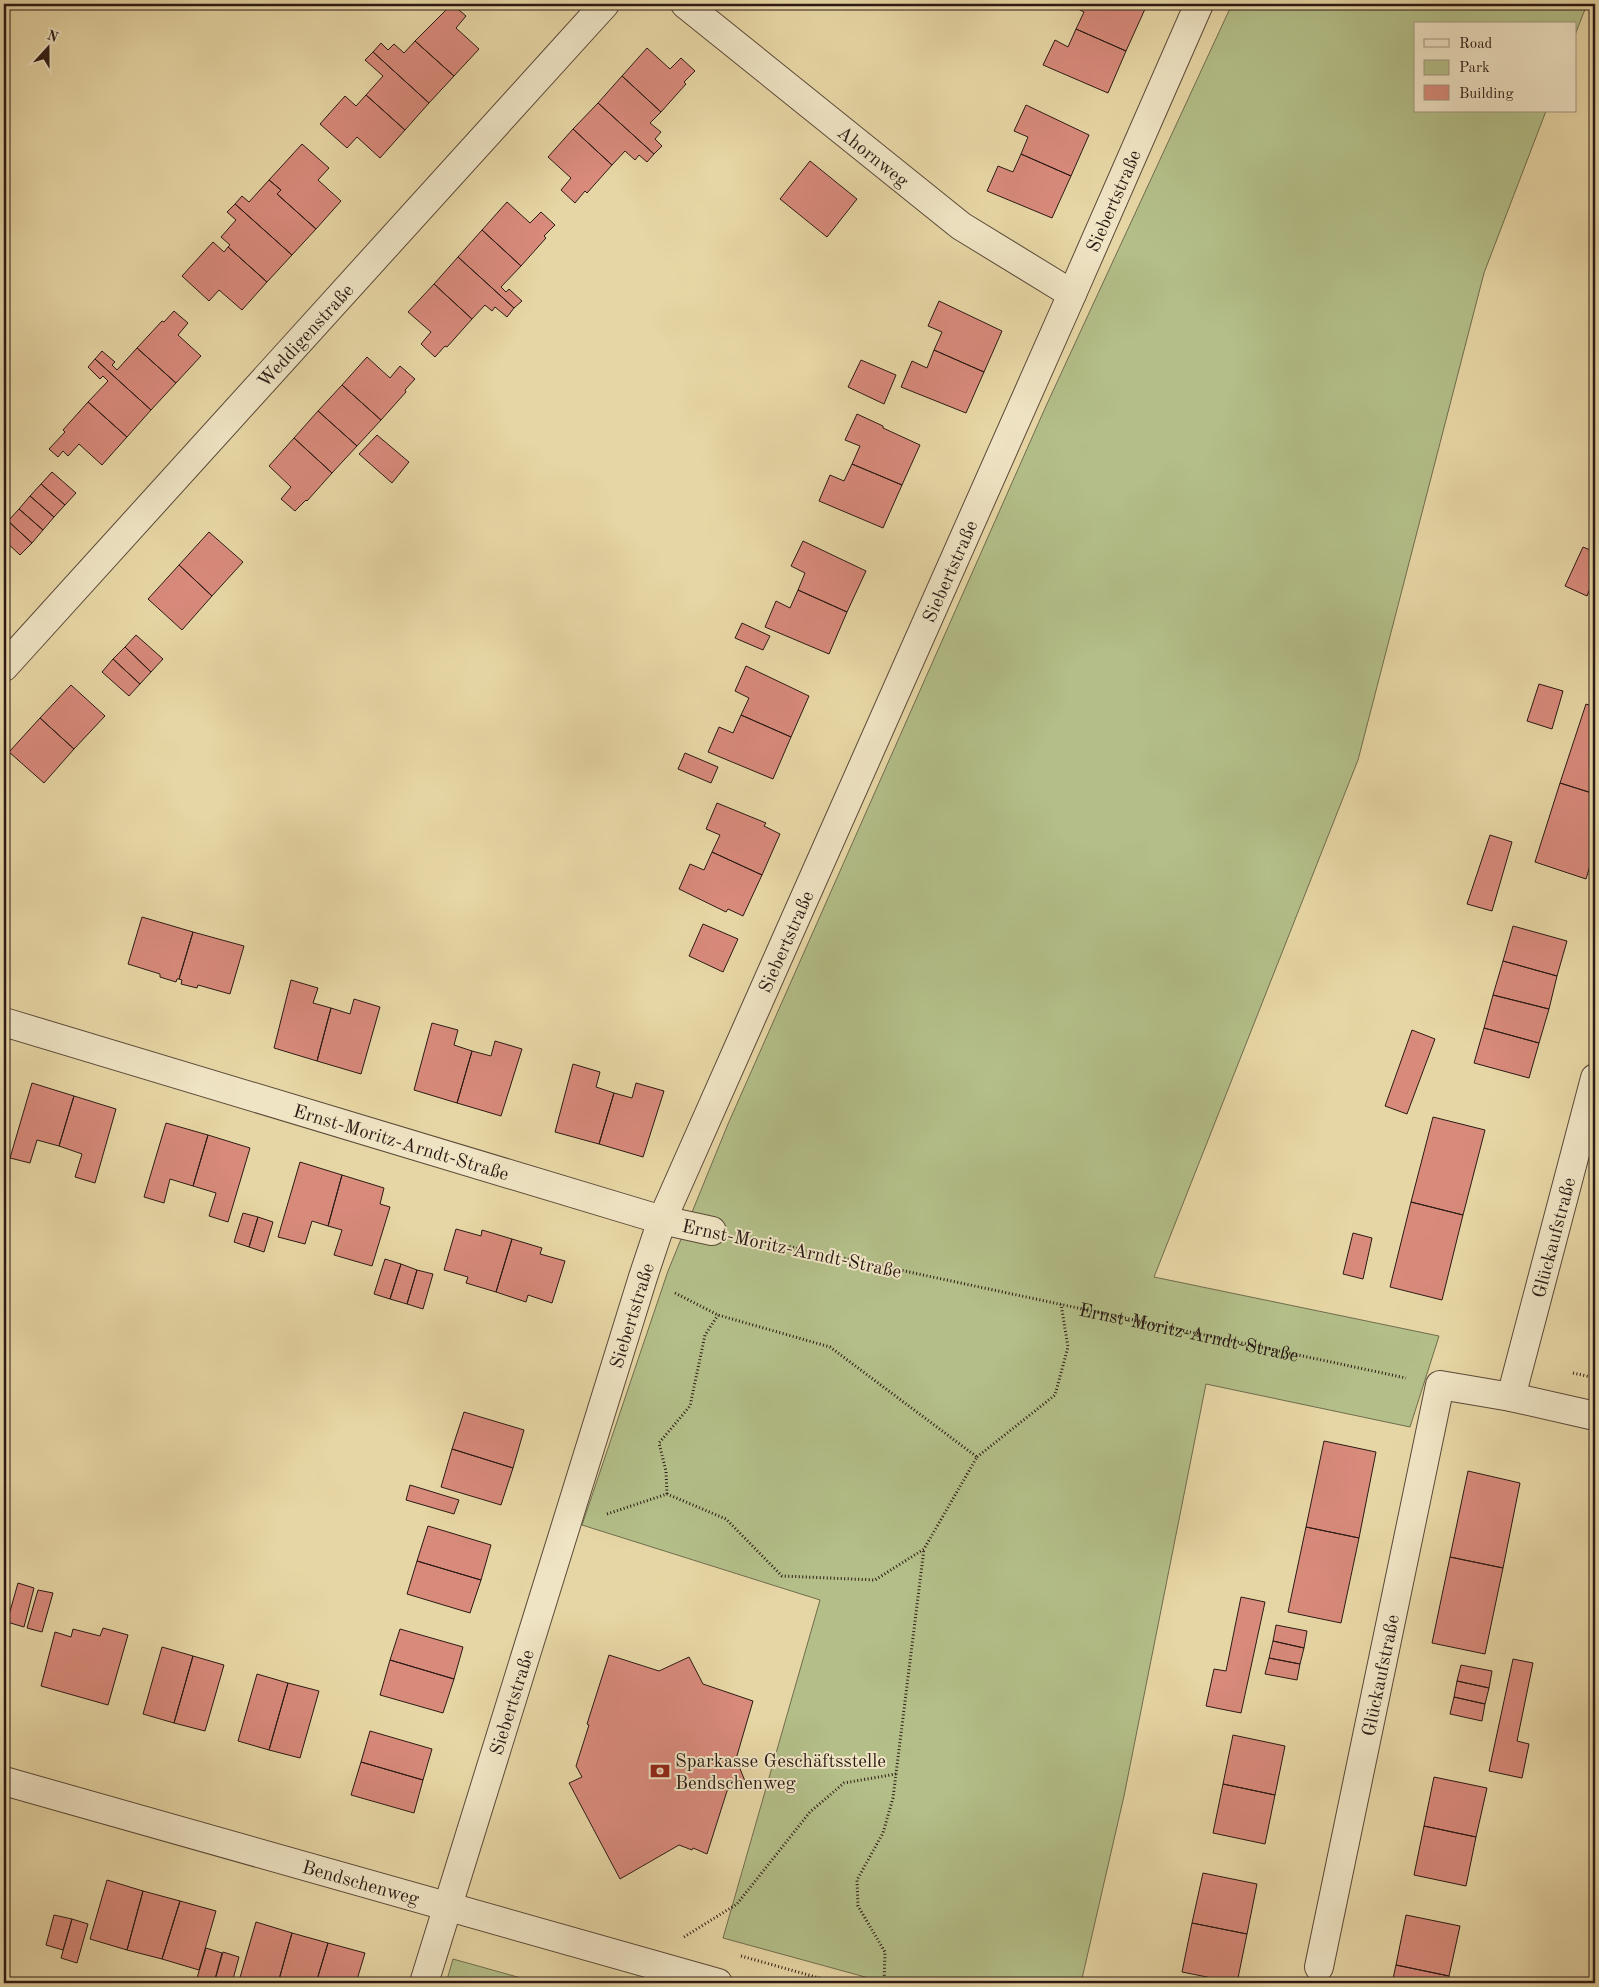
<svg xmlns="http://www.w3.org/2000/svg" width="1599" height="1987" font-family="'Old Standard TT',serif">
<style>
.green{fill:#b3be88;stroke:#6f6c4e}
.building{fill:#d88a7b;stroke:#2b1a14}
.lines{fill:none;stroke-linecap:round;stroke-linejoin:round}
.minor-casing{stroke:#5a4938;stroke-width:30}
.tertiary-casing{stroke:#5a4938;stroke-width:30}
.path{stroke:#2b1a14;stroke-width:3;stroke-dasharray:1 2.5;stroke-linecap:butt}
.minor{stroke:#efe4c4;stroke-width:28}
.tertiary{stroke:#efe4c4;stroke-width:28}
.labels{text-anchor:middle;stroke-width:4;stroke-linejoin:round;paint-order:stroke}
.street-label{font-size:19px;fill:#2b1a14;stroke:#efe4c4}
.poi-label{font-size:19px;fill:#2b1a14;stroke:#efe4c4;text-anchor:start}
</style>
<rect width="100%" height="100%" fill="#e7d6a5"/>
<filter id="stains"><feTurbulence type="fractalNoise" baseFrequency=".004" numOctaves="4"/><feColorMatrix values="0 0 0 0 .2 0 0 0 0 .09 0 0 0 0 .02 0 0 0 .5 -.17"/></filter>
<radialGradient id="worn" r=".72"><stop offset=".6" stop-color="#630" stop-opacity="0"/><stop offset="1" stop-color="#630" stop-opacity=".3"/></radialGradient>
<path class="green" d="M1232,4h355l-12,31v-11h-160v87h131l-62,162 -126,487 -204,517 285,59 -29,91 -204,-43 -82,412 -43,187h-194l-164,-45 97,-338 -238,-75 86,-254 60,-147 318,-718z
M453,1959l86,24h-93z"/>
<path class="building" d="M452,4l14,12 -10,12 23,21 -25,27 -39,-35z
M1070,4h62l13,5 -19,42 -50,-22 8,-17 -14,-7z
M1076,29l50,22 -18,42 -65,-28 12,-25 13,7z
M415,41l39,35 -25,27 -56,-51 8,-9 7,7 6,-6 10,9z
M647,48l23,21 11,-11 14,13 -11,11 2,2 -25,28 -39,-36z
M373,52l56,51 -24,27 -39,-35 17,-19 -18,-16z
M622,76l39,36 -11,11 11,9 -6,7 7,7 -8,8 -56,-51z
M366,95l39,35 -25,28 -23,-21 -10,11 -27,-24 25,-28 11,10z
M598,103l56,51 -7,8 -8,-7 -4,5 -10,-9 -13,14 -39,-36z
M1026,105l63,30 -18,41 -50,-22 7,-17 -14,-6z
M573,129l39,36 -25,28 -2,-2 -10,12 -14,-13 10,-12 -23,-21z
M302,144l27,24 -11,12 23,21 -25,28 -39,-35 4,-4 -12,-10z
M1021,154l50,22 -19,42 -65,-27 11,-25 15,6z
M810,161l47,38 -30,38 -47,-38z
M269,180l12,10 -4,4 39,35 -24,26 -57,-51 7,-8 7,6z
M507,202l23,21 11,-11 14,13 -11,11 2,2 -25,28 -39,-36z
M235,204l57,51 -25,27 -39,-35 2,-2 -9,-8 15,-17 -9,-8z
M482,230l39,36 -20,21 5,5 3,-3 13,12 -8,7 -56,-51z
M213,242l11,10 4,-5 39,35 -25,28 -23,-20 -10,11 -27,-25z
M458,257l56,51 -7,9 -12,-10 -3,4 -7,-6 -13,14 -38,-35z
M434,284l38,35 -25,28 -2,-1 -10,11 -14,-13 10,-12 -23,-20z
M939,301l63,30 -18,41 -50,-22 8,-18 -14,-6z
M174,311l14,12 -10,12 23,21 -25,27 -39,-35 25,-27 2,1z
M137,348l39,35 -25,27 -56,-51 7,-8 13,11 -3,3 5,5z
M934,350l50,22 -18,41 -65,-26 11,-26 15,7z
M367,357l23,21 10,-12 15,13 -10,11 1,2 -25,28 -39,-35z
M95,359l56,51 -24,27 -39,-35 20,-21 -5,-5 -3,3 -12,-12z
M861,360l35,15 -12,29 -36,-17z
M342,385l39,35 -24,26 -39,-35z
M88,402l39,35 -25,28 -23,-21 -11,12 -5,-5 -5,6 -9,-8 16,-17 -2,-2z
M318,411l39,35 -25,27 -38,-35z
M857,414l26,12v2l37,17 -18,40 -50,-21 8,-18 -15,-6z
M377,435l32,27 -17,21 -33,-29z
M294,438l38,35 -25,28 -1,-1 -11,11 -14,-12 10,-12 -22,-21z
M852,464l50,21 -19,43 -64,-27 11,-26 14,6z
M52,472l24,21 -11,12 -24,-21z
M41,484l24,21 -11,12 -24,-21z
M30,496l24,21 -11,13 -24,-21z
M19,509l24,21 -11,13 -24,-22z
M8,521l24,22 -12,12 -16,-15v-14z
M209,532l34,30 -31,34 -33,-31z
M803,541l63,30 -19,41 -49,-22 7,-17 -14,-7z
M1583,547l12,5v24l-8,20 -22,-10z
M179,565l33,31 -30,34 -34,-31z
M798,590l49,22 -18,42 -64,-27 11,-26 14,7z
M742,623l28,13 -7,14 -28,-12z
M136,635l27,24 -12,13 -26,-25z
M125,647l26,25 -11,12 -27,-25z
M113,659l27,25 -11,12 -27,-24z
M746,666l63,30 -18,41 -50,-22 8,-17 -14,-7z
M1539,684l24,7 -11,38 -25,-8z
M71,685l34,31 -31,33 -34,-31z
M1586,704l9,3v87l-35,-11z
M741,715l50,22 -18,42 -65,-27 11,-25 14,6z
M40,718l34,31 -30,34 -35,-31z
M685,753l33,14 -7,16 -33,-14z
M1560,783l35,11v55l-9,30 -51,-17z
M717,803l49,20 -2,3 16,8 -18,41 -50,-23 8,-17 -14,-6z
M1490,835l22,7 -20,69 -25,-7z
M712,852l50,23 -19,41 -15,-7 -2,3 -47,-23 11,-25 14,6z
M142,917l51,15 -14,47h-2l-1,3 -16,-5v-3l-32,-10z
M703,924l35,15 -15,33 -34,-16z
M1513,926l54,15 -10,35 -54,-15z
M193,932l51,14 -14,48 -32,-9 -1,3 -16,-4 1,-4 -3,-1z
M1503,961l54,15 -8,33 -56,-14z
M291,980l27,8 -5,15 18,5 -14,53 -43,-13z
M1493,995l56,14 -10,34 -55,-15z
M354,999l26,8 -19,67 -44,-13 14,-53 19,6z
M432,1023l26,7 -4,15 18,6 -15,52 -43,-13z
M1484,1028l55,15 -10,35 -55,-15z
M1412,1030l23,9 -28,75 -22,-8z
M495,1041l27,8 -21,67 -44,-13 15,-52 19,5z
M573,1064l27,8 -4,15 18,6 -15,51 -44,-12z
M32,1083l42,13 -15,50 -22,-6 -7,23 -20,-5z
M636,1083l28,8 -21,66 -44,-13 15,-51 18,5z
M74,1096l42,13 -21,74 -20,-6 7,-23 -23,-8z
M1433,1117l52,13 -22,85 -52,-13z
M166,1123l42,12 -15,51 -23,-7 -6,24 -20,-6z
M208,1135l42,13 -22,74 -19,-6 7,-23 -23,-7z
M300,1162l42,13 -14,51 -16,-5 -7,23 -27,-7z
M342,1175l42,13 -4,16 10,3 -18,59 -38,-11 8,-25 -14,-4z
M1411,1202l52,13 -21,85 -52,-13z
M243,1213l15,4 -9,30 -15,-5z
M258,1217l15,5 -9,30 -15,-5z
M456,1229l25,7 1,-6 30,9 -16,53 -30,-9 2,-6 -24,-7z
M1353,1233l19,5 -9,41 -20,-5z
M512,1239l30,9 -2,6 25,7 -13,42 -24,-8 -2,7 -30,-10z
M385,1259l16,5 -11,35 -16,-5z
M401,1264l16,6 -10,34 -17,-5z
M417,1270l16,4 -10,35 -16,-5z
M464,1412l60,18 -11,38 -61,-19z
M1324,1441l52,11 -17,86 -53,-11z
M452,1449l61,19 -12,37 -60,-18z
M1468,1471l52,12 -17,85 -53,-11z
M410,1485l49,15 -5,14 -48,-14z
M428,1526l63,19 -10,35 -64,-19z
M1306,1527l53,11 -18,85 -53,-11z
M1450,1557l53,11 -18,86 -53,-11z
M417,1561l64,19 -11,33 -63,-19z
M18,1583l16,5 -10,39 -17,-5z
M38,1590l15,3 -11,39 -15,-4z
M1241,1597l24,5 -24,111 -35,-7 8,-37 12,2z
M1276,1625l31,6 -3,17 -31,-7z
M103,1628l25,7 -20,70 -67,-19 14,-54 16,5 2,-8 27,7z
M400,1629l63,18 -9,32 -64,-19z
M1273,1641l31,7 -4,16 -31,-6z
M162,1647l31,9 -19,67 -31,-9z
M609,1655l50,16 30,-14 14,27 50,17 -17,58 9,22 -18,10 -20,63 -14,-6 -1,2 -13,-5 -59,34 -51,-96 13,-6 -6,-11 13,-41 -2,-1z
M193,1656l31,9 -19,66 -31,-8z
M1269,1658l31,6 -3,16 -32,-6z
M1513,1659l20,4 -16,78 12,3 -7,34 -33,-7z
M390,1660l64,19 -11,34 -63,-18z
M1461,1665l31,6 -3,17 -32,-7z
M257,1674l31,9 -19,67 -31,-9z
M1457,1681l32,7 -4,16 -31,-7z
M288,1683l31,8 -19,67 -31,-8z
M1454,1697l31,7 -3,17 -32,-7z
M370,1731l62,18 -9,31 -62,-18z
M1233,1735l52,11 -10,49 -52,-11z
M361,1762l62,18 -9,33 -63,-18z
M1434,1777l53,11 -11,49 -52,-11z
M1223,1784l52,11 -10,49 -52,-11z
M1424,1826l52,11 -10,49 -52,-11z
M1203,1873l54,11 -10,50 -55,-11z
M107,1880l36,11 -16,59 -37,-11z
M143,1891l37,10 -18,58 -35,-9z
M180,1901l36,10 -17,59 -37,-11z
M54,1915l18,4 -9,31 -17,-5z
M1406,1915l54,11 -11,50 -53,-11z
M72,1919l16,5 -11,39 -16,-5z
M256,1922l36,11 -14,50h-30l-9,-2z
M1192,1923l55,11 -10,49 -55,-11z
M292,1933l36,10 -12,40h-38z
M328,1943l37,10 -9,30h-40z
M206,1948l16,5 -8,30 -17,-5z
M223,1952l16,5 -7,26h-18z
M1396,1965l53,11 -1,7h-56z"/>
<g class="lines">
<defs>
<g id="minor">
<path id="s2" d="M685,4l276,222 111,68"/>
<path id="s3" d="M4,667l601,-663"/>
<path id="s4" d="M4,1022l658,198 50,11"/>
<path id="s5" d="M1511,1397l84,-319"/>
<path id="s6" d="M1319,1967l121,-582 71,12 84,19"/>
<path id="s7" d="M424,1983l219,-706 19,-57 410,-926 127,-290"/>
</g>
<g id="tertiary">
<path id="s8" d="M4,1781l714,202"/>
</g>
</defs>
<use href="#minor" class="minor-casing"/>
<use href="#tertiary" class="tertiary-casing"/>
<g class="path">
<path id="s1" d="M745,1237l661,141"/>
<path d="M675,1293l43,22 112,32 147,110 -53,92"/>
<path d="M1573,1373l22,5"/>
<path d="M977,1457l78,-62 13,-48 -7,-43"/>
<path d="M667,1494l-1,-23 -7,-28 31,-37 15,-71 13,-20"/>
<path d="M607,1514l60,-20 59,25 56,57 93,4 49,-31 -31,249 -10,35 -26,47 1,26 27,46 -1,31"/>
<path d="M684,1937l53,-33 73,-92 34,-29 52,-9"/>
<path d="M741,1956l96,27"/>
</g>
<use href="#minor" class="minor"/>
<use href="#tertiary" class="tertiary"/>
</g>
<defs>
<symbol id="bank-bare" viewBox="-9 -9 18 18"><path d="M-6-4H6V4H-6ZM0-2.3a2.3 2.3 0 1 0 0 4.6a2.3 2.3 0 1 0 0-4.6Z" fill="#8f2418" stroke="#efe4c4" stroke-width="2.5" paint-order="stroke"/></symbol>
</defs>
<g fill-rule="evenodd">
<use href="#bank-bare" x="646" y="1757" width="28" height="28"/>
</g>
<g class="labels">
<g class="street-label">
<text dy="7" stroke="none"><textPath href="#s2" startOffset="242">Ahornweg</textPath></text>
<text dy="7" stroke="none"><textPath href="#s7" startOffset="1914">Siebertstraße</textPath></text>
<text dy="7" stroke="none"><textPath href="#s3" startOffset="448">Weddigenstraße</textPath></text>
<text dy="7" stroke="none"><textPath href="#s7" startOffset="1509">Siebertstraße</textPath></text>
<text dy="7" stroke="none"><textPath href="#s7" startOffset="1104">Siebertstraße</textPath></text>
<text dy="7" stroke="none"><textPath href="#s4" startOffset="415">Ernst-Moritz-Arndt-Straße</textPath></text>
<text dy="7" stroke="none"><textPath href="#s5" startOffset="165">Glückaufstraße</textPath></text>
<text transform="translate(792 1248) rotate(12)" y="7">Ernst-Moritz-Arndt-Straße</text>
<text dy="7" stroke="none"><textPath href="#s7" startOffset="699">Siebertstraße</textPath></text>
<text dy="7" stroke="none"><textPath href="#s1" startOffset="454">Ernst-Moritz-Arndt-Straße</textPath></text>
<text dy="7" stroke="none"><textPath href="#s6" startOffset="298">Glückaufstraße</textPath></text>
<text dy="7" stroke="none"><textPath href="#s7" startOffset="294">Siebertstraße</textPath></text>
<text dy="7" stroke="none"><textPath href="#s8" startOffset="371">Bendschenweg</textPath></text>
</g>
<g class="poi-label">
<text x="675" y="1767">Sparkasse Geschäftsstelle<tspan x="675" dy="22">Bendschenweg</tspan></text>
</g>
</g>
<rect width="1599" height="1987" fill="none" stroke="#e7d6a5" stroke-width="20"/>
<rect x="5" y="5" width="1589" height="1977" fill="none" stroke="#2b1a14" stroke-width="2.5"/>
<rect x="10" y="10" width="1579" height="1967" fill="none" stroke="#2b1a14"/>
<rect x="1414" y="22" width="162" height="90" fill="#efe4c4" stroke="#a1937e"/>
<rect x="1424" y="39" width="25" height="8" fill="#efe4c4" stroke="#a1937e"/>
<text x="1459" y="48" font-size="15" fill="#2b1a14">Road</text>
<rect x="1424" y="60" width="25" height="15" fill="#b3be88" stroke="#a1937e"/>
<text x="1459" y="72" font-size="15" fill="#2b1a14">Park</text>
<rect x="1424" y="85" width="25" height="15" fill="#d88a7b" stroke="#a1937e"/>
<text x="1459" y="98" font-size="15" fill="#2b1a14">Building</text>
<g transform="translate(48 48) rotate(21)" stroke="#efe4c4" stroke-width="4" paint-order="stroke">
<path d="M0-4L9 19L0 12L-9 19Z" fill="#2b1a14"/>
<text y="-8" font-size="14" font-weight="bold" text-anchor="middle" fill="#2b1a14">N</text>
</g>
<rect width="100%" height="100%" filter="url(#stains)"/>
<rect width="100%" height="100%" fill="url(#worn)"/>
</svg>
